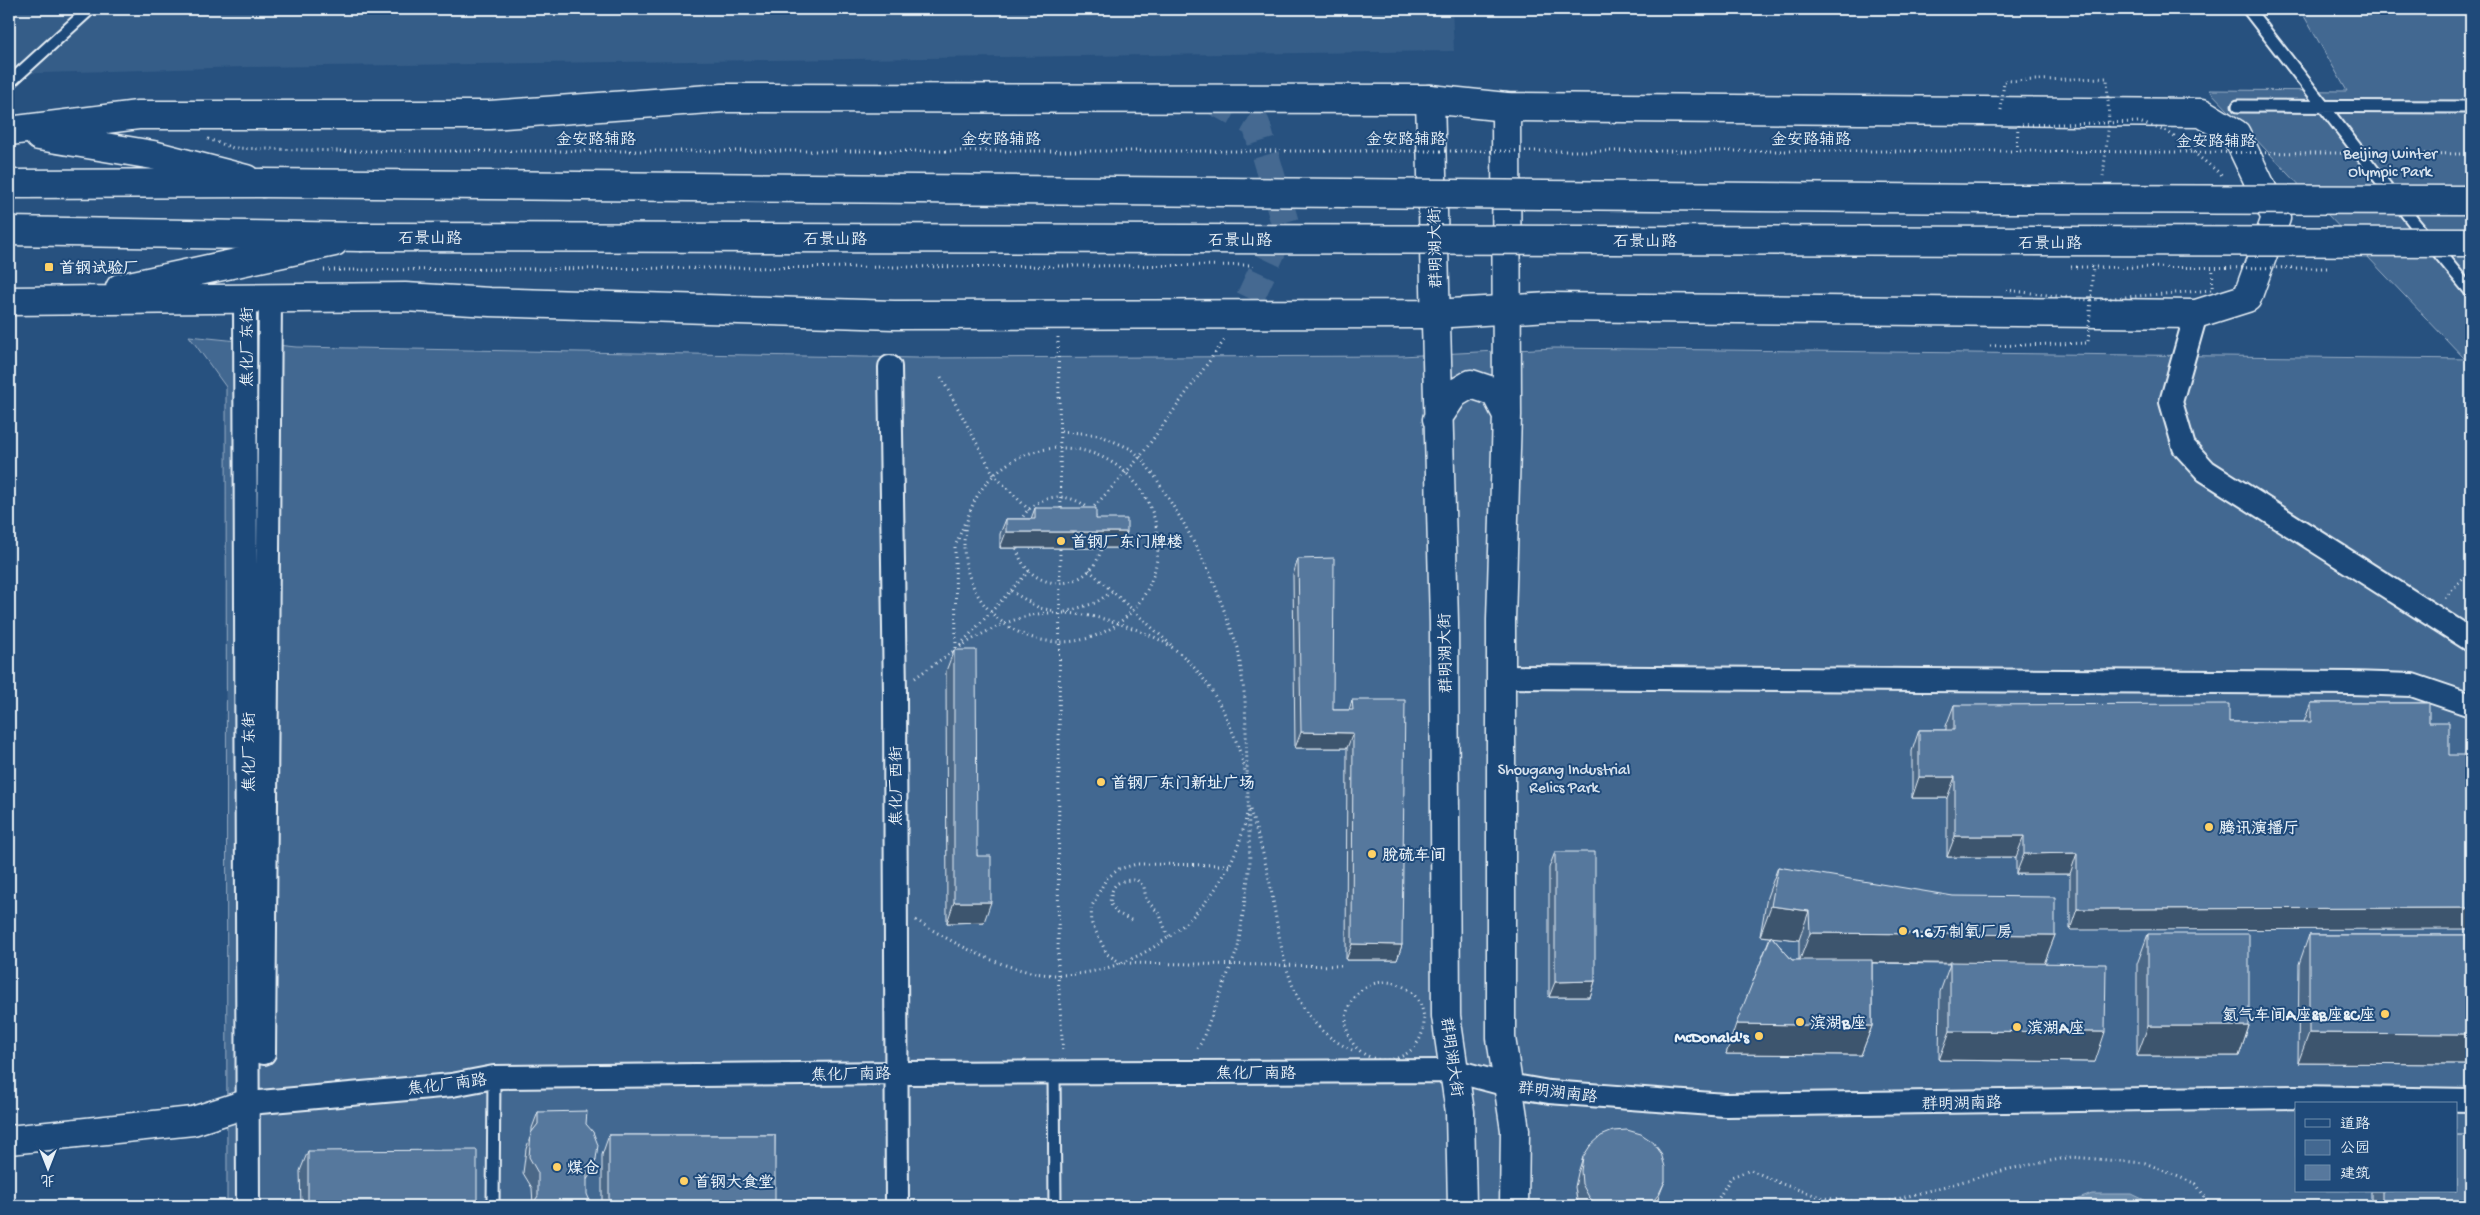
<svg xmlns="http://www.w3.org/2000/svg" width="2480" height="1215" font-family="'Gochi Hand','LXGW WenKai TC',sans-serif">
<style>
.built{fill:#355d88}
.green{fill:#436891;stroke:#96acc4;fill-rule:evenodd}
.water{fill:#6b8aaa;stroke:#9db3c9}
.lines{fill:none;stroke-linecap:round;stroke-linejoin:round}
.tertiary-tunnel{stroke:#446991;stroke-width:28;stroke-dasharray:28 14;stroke-linecap:butt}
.service-casing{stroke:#e8f1f8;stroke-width:15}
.minor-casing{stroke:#e8f1f8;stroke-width:26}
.tertiary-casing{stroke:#e8f1f8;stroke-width:31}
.secondary-casing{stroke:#e8f1f8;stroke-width:31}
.primary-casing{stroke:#e8f1f8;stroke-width:31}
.path{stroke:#e8f1f8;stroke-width:3;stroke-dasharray:1 4;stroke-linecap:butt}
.service{stroke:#1f4a7a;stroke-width:11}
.minor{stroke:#1f4a7a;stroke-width:22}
.tertiary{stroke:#1f4a7a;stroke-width:28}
.secondary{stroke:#1f4a7a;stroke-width:28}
.primary{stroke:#1f4a7a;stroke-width:28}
.primary-bridge-casing{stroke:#e8f1f8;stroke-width:31;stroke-linecap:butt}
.path-bridge{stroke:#e8f1f8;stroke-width:3;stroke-dasharray:1 4;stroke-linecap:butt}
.primary-bridge{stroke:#1f4a7a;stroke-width:28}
.wall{fill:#4b6787;stroke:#e8f1f8;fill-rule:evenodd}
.shaded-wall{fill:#3d546e;stroke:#e8f1f8}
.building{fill:#57789d;stroke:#e8f1f8}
.poi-dot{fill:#ffd166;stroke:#1f4a7a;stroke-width:2}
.labels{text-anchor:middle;stroke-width:4;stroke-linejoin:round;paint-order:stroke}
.street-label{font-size:16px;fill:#e8f1f8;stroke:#1f4a7a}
.park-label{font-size:16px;fill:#d8e3ee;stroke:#1f4a7a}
.poi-label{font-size:16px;font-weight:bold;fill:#e8f1f8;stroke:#1f4a7a;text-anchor:start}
</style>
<rect width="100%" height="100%" fill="#27517f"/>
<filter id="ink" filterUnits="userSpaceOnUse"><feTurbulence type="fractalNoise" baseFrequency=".02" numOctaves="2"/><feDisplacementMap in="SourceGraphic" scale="10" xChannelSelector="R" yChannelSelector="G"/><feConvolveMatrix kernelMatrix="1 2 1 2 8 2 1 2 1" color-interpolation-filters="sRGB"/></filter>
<g filter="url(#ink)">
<path class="built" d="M9,9h1443l2,42 -1209,16 -236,7z"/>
<path class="green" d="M2300,9h171v349h-7l-255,-268 138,1z
M189,336l107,11 622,11 483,-2 153,-8 917,11v847h-2244l-1,-819zM2296,1104h160v87h-160z"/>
<path class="water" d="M2092,1194h40l25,12h-97z"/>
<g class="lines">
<path class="tertiary-tunnel" d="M1211,99l45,25 29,99 -43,92"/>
<defs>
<path id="service" d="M2248,9l163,210 60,73
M9,83l81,-74
M2238,106l233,1
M1054,1073l1,133
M493,1206l1,-129"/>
<path id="minor" d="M245,298l3,908
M2196,314l-25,88 13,45 22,24 265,169
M890,367l5,326 2,513
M1501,677l850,6 61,2 59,20
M264,1053l6,-755
M249,1103l203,-18 42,-8 402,-4 559,-2 53,14 41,7 176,13 570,-8 176,3"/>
<path id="tertiary" d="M9,131l129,-16h352l233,-17 707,1 76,8 696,6 34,21 40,84 -29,80 -51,16 -647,-7 -114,7 -541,1 -404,-13 -85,-5 -396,4
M39,136l114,19 93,24
M120,288l214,-46
M9,1140l184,-19 56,-18"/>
<path id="secondary" d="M1430,99l14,523 2,394 14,96 2,94
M1506,107l1,308 -6,205v418l14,92 -1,76
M1437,419l17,-25 17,-10 24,8 12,23"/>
<path id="primary" d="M9,184l253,-1
M9,231l351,6"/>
</defs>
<use href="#service" class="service-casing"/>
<use href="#minor" class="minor-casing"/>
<use href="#tertiary" class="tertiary-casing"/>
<use href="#secondary" class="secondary-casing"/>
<use href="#primary" class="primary-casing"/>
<path class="path" d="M208,139l25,9 107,3
M324,270h34
M1058,337l3,174
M941,377l53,98 35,35
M1061,431l38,4 32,14 9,8 16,21 28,46 27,51 27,73 7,51 5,165 -12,84 -37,95 -6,8
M964 545a97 97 0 1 1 194 0a97 97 0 1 1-194 0Z
M2471,450v2
M1016 540a43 43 0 1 1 86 0a43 43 0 1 1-86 0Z
M1091,510l49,-53 86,-119
M1060,544l-2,431 5,78
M1089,570l82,75
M1011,591l28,17 17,3
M2445,598l26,-29
M1065,612l30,-9 17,-11
M960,645l69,-74
M956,648l-1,-101 10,-25
M915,678c36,-26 73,-53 117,-63 26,-5 54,-1 79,6 22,7 47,15 66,30 36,29 59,80 69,124
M1250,810c8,25 15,49 20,74 12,63 15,136 82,166
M1229,865l-92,-1 -18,5 -13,10 -15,29 1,16 15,30 14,9 224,3
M916,920c38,24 97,56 143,55 91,-1 172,-73 188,-162
M1131,920l-14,-7 -7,-10c2,-20 7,-23 27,-23l7,7 2,12 14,16 8,22
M1346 1021a39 39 0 1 1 78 0a39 39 0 1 1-78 0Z
M1714,1206l17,-29 20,-7 31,14 41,14 56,6 130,-35 62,-12 74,6 51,21 15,22"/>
<use href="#service" class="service"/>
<use href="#minor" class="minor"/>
<use href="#tertiary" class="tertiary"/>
<use href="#secondary" class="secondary"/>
<use href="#primary" class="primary"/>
<defs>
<path id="primary-bridge" d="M262,183l1726,16 483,1
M360,237l2111,5"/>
</defs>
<use href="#primary-bridge" class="primary-bridge-casing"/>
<path class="path-bridge" d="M2001,110l3,-29 103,-3 2,45 -6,53
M340,151h1677l454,3
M2017,151l1,-26 121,-3 29,10 54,43
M2071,267l256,1
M358,270l899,-5
M2006,290l83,10 123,-10 1,-22
M1990,346l98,-3 5,-77"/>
<use href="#primary-bridge" class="primary-bridge"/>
</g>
<path class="wall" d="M1035,508l61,11 31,13 -6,16h-121v-14l6,-15h25z
M1298,559l35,151h16l3,-10 50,245 -5,15h-51l1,-212h-52l-2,-173z
M954,650l23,206 7,66 -37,1 -1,-252z
M2311,703h118l-359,227v-56h-54v-17h-69v-59h-35v-47l7,-21h27v-4l8,-21 275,17h75z
M1555,852l40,129 -5,16h-41v-129z
M1778,867l277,68 -11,28 51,99 -156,-2 1,-68 10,-28 -78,-1v63l-11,29 -135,-1 44,-117 -10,-1 7,-39zM1772,937l27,3v20h-7z
M2148,934l101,92 -10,30h-102v-92z
M2309,935h162v129l-173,-1 1,-99z
M538,1112l48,12 4,51 -3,4 -54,25 -1,-16 -9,-15 3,-24 6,-17v-4z
M609,1135h166l-1,71h-172v-51z
M308,1151l169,55h-176l-1,-35z
M1583,1157l76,40 -4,9h-75l-3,-6 -2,-13 3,-14z
M2371,1191h85l15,15h-100z"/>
<path class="shaded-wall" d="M1006,532h121l-6,16h-121z
M1301,732l52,1 -6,15h-52z
M1919,777h36l-8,21h-35z
M1955,836h69l-8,21h-69z
M2077,853l-7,21h-54l8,-20z
M954,902h37l-7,20 -37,1z
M1771,906l38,5 -10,29 -39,-4z
M2471,908v21l-401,1 7,-21z
M1810,933l245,2 -11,29 -245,-2z
M1352,944l50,1 -5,15h-51z
M1595,981l-5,16h-41l6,-15z
M1736,1024l136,2 -11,29 -135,-1z
M2148,1026h101l-10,30h-102z
M1950,1031l155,1 -10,30 -156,-2z
M2309,1033l162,1v30l-173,-1z
M596,1159l-6,16 -8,12 5,-15z
M1665,1181l-10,25h-7z
M655,1205l120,1h-120z"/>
<path class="building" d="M1035,508h61v11h31v13h-121v-13h29z
M1334,558l-1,152h20l-1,-10h53l-3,245 -50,-1 1,-211 -52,-1 -3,-173z
M954,650h22l1,206h14v46h-37z
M2311,703h118v19h20v33h22v153l-394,1v-56l-53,1v-18h-69v-59h-36v-47h35v-25l275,-1v18h82z
M1555,852h40v129l-40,1z
M1778,867l175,29 102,1v38l-245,-2 -1,-22 -38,-5z
M2148,934h101v92h-101z
M2309,935h162v99l-162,-1z
M1771,936l21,24h80v66l-136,-2z
M1950,962l156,2 -1,68 -155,-1z
M587,1111l-1,13 7,8 5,13 -2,14 -9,13v22l5,12h-61l7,-10v-23l-9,-16 2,-24 7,-9v-12z
M1627,1130l14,4 12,8 8,11 4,14v14l-6,13 -9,11 -2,1h-50l-9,-9 -7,-13 -1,-13 2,-14 7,-11 11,-10 12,-5z
M609,1135h166v71l-120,-1v1h-46z
M2456,1135h15v71h-89v-15h74z
M477,1150v56h-169v-55z"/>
</g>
<g class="poi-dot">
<rect x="44" y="262" width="10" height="10" rx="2.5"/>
<circle cx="1061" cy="541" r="5"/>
<circle cx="1101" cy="782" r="5"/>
<circle cx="2209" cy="827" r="5"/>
<circle cx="1372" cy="854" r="5"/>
<circle cx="1903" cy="931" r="5"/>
<circle cx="2385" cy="1014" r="5"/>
<circle cx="1800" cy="1022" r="5"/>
<circle cx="2017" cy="1027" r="5"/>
<circle cx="1759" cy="1036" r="5"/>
<circle cx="557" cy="1167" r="5"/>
<circle cx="684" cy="1181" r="5"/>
</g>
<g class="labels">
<g class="street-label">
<text x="596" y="144">金安路辅路</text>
<text x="1001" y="144">金安路辅路</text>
<text x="1406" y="144">金安路辅路</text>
<text x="1811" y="144">金安路辅路</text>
<text x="2216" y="146">金安路辅路</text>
<text x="430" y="243">石景山路</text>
<text x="835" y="244">石景山路</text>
<text x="1240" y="245">石景山路</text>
<text x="1645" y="246">石景山路</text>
<text x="2050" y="248">石景山路</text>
<text transform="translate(1434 248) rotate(-91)" y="6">群明湖大街</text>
<text transform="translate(246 347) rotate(-90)" y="6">焦化厂东街</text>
<text transform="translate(1444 653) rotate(-91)" y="6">群明湖大街</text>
<text transform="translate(248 752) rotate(-90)" y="6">焦化厂东街</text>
<text transform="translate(895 786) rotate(-90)" y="6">焦化厂西街</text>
<text transform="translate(1453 1057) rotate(82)" y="6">群明湖大街</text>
<text x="1256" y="1078">焦化厂南路</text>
<text transform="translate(851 1073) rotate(-1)" y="6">焦化厂南路</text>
<text transform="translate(447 1083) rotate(-7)" y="6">焦化厂南路</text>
<text transform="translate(1558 1091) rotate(7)" y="6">群明湖南路</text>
<text transform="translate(1962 1102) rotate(-1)" y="6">群明湖南路</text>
</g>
<g class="park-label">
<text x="2390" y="158">Beijing Winter<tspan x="2390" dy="18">Olympic Park</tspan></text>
<text x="1564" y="774">Shougang Industrial<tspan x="1564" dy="18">Relics Park</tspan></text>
</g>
<g class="poi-label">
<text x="59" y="273">首钢试验厂</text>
<text x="1071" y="547">首钢厂东门牌楼</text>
<text x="1111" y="788">首钢厂东门新址广场</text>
<text x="2219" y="833">腾讯演播厅</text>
<text x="1382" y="860">脱硫车间</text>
<text x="1913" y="937">1.6万制氧厂房</text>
<text x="2375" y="1020" text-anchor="end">氮气车间A座&amp;B座&amp;C座</text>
<text x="1810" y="1028">滨湖B座</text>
<text x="2027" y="1033">滨湖A座</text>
<text x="1749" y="1042" text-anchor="end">McDonald's</text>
<text x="567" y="1173">煤仓</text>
<text x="694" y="1187">首钢大食堂</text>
</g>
</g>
<rect width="2480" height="1215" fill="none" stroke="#1f4a7a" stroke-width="30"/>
<rect x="15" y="15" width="2450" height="1185" fill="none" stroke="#e8f1f8" stroke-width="2" filter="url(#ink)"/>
<rect x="2295" y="1102" width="162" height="90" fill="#1f4a7a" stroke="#6f8dac"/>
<rect x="2305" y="1119" width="25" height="8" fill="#1f4a7a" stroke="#6f8dac"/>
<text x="2340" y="1128" font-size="15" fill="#e8f1f8">道路</text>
<rect x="2305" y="1140" width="25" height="15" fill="#436891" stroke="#6f8dac"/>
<text x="2340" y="1152" font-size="15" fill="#e8f1f8">公园</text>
<rect x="2305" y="1165" width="25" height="15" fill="#57789d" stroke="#6f8dac"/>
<text x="2340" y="1178" font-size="15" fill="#e8f1f8">建筑</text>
<g transform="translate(48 1168) rotate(180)" stroke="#1f4a7a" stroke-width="4" paint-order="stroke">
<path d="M0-4L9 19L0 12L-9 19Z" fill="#e8f1f8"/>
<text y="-8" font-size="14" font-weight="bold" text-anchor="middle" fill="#e8f1f8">北</text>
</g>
</svg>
